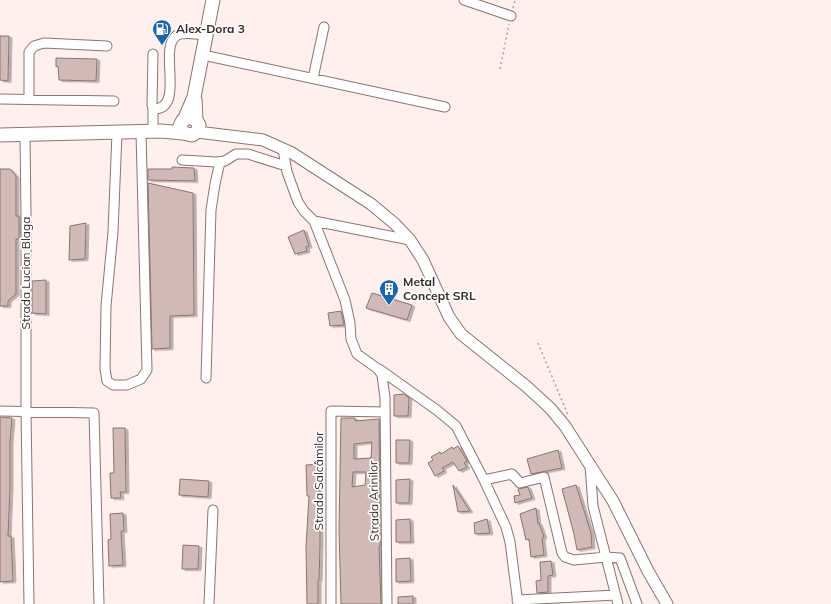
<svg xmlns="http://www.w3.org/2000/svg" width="831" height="604" font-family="Mulish,sans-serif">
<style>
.building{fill:#d1bab5;stroke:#89746f;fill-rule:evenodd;filter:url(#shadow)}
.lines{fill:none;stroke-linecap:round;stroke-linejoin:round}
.minor-casing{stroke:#8a7570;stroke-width:11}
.major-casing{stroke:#8a7570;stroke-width:13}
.highway-casing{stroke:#8a7570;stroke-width:15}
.path{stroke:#aca09d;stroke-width:1.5;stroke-dasharray:2 3;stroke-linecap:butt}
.minor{stroke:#fff;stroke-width:9}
.major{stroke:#fff;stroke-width:11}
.highway{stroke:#fff;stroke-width:13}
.labels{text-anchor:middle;stroke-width:3.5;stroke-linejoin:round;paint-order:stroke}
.poi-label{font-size:12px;font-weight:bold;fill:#362d2b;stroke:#fff;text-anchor:start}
.street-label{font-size:12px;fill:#362d2b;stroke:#fff}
</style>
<defs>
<filter id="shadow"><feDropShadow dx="3" dy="1.5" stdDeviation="0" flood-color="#0004"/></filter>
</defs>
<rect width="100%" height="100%" fill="#fff0ed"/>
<path class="building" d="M0,36h9l-1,45 -8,-1z
M56,58l41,1 -1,22 -37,-1 -1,-14 -2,1z
M172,167l22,1 1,13 -47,-1v-11h24z
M0,169h10l6,7v40h3v23h-3v55l-8,7v5h-8z
M148,183l45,10 1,122 -24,1v32l-18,1z
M86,223l-1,36 -16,1 1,-34z
M304,230l5,16 -3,1 1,4 -12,3 -7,-17z
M46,280v34l-14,-1v-32z
M372,293l40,12 -5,15 -41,-12z
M341,311l3,14 -14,1 -2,-13z
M404,394l5,4 -1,18h-14v-21z
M0,417l12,1 -2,24v47l-2,47h3l2,45 -13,1z
M341,418h14v3l24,-2 1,128h-1l2,57h-40l-2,-74zM372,442l-1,16 -17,1v-15zM353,472h13l-1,13 -13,2z
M113,428h12l1,64h-6l1,6h-10l-1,-25h4z
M396,440h14l-1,23h-13z
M458,446l9,15 -3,2 3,4 -8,4 -6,-9 -11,6 2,3 -9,5 -7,-13 5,-3 -2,-3 9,-5 1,2 11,-7 1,2z
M558,450l4,18 -31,6 -4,-15z
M319,464v41h1v40l-1,35h-1v24h-11l-1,-57 3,-51h-2l-1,-31z
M180,479l29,2 -1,16 -29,-2z
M410,479l-1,24h-13v-23z
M453,485l17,26 -12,1z
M576,485l15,48 1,14 -15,3 -3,-16 -12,-45z
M528,487l4,11 -17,5 -1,-7 6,-1 -2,-6z
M536,508l2,16 1,-1 5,14 -2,1 2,17 -13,2 -2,-18 -3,1 -6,-26z
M123,513l1,18h-3l2,34 -14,1 -1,-26 3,-1 -1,-25z
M410,519l1,23h-15v-22z
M487,519l3,14 -15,1 -1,-11z
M183,545l16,1 -1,23h-16z
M410,558l1,23 -15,1v-23z
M551,561l2,14 -5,1v16l-11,1 -1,-12 5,-1 -1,-18z
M413,596v8h-15v-7z"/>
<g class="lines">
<defs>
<path id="minor" d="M464,0l47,16
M153,54l-1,51 1,4
M203,55l242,52
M313,78l11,-51
M0,99l114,2
M29,99v-47l5,-6 10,-3 63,3
M153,132v-23c33,1 5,-60 23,-73 7,-5 22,-1 30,-1
M117,133l-4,99 -7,74 -1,63 2,12 6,4h14l14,-6 6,-9 -6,-238
M25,135l1,80v196l3,193
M283,149l4,23 11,30 6,9 10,10 31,79 5,23 1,16 6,15 21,15 4,6 3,23 2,206
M182,160l34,2 9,-1 11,-7h12l38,12
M314,221l96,19
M379,369l59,42 18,15 28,54
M206,378l5,-168 4,-26 5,-22
M0,411l94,2 5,191
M590,465l3,41 25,98
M517,600l99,-5
M209,604l4,-94
M331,604v-193l54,1
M518,604l-8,-62 -4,-15 -22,-47 28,-6 8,9 24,-6 18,76 3,4 9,3 32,-3 14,1 17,46"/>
<path id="major" d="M197,132l66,8 29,13 79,51 24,20 15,16 13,20 26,57 12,17 65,52 24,22 15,18 48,75 35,70 19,33"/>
<path id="highway" d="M195,99l1,21 3,5 -2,7 -5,3 -9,-2 -3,-7 3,-6 5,-3 8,3
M185,118l9,-21 19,-97
M0,135l161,-4 22,2"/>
</defs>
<use href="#minor" class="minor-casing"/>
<use href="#major" class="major-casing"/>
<use href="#highway" class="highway-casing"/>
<path class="path" d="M513,8l2,-8
M500,69l9,-45
M538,343l30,72"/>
<use href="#minor" class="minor"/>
<use href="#major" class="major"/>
<use href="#highway" class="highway"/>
</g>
<defs>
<symbol id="fuel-pin" viewBox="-11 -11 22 30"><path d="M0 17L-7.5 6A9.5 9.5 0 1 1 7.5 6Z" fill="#1666b5" stroke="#fff"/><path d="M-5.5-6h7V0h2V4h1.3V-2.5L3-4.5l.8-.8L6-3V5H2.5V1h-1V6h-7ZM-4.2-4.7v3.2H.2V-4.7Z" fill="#fff"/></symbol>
<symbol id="building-pin" viewBox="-11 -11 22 30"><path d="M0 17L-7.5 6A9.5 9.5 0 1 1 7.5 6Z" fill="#1666b5" stroke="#fff"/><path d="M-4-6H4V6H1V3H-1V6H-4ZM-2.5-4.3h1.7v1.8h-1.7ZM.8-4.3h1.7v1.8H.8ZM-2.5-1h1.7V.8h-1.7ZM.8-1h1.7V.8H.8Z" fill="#fff"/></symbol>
</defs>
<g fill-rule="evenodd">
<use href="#fuel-pin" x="151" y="18" width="22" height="30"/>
<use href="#building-pin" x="378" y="278" width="22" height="30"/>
</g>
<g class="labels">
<g class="poi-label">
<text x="176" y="33">Alex-Dora 3</text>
<text x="403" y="286">Metal<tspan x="403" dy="14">Concept SRL</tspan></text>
</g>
<g class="street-label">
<text transform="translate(26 273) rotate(-90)" y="4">Strada Lucian Blaga</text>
<text transform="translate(319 481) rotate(-90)" y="4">Strada Salcâmilor</text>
<text transform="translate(374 501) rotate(-91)" y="4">Strada Arinilor</text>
</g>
</g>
</svg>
